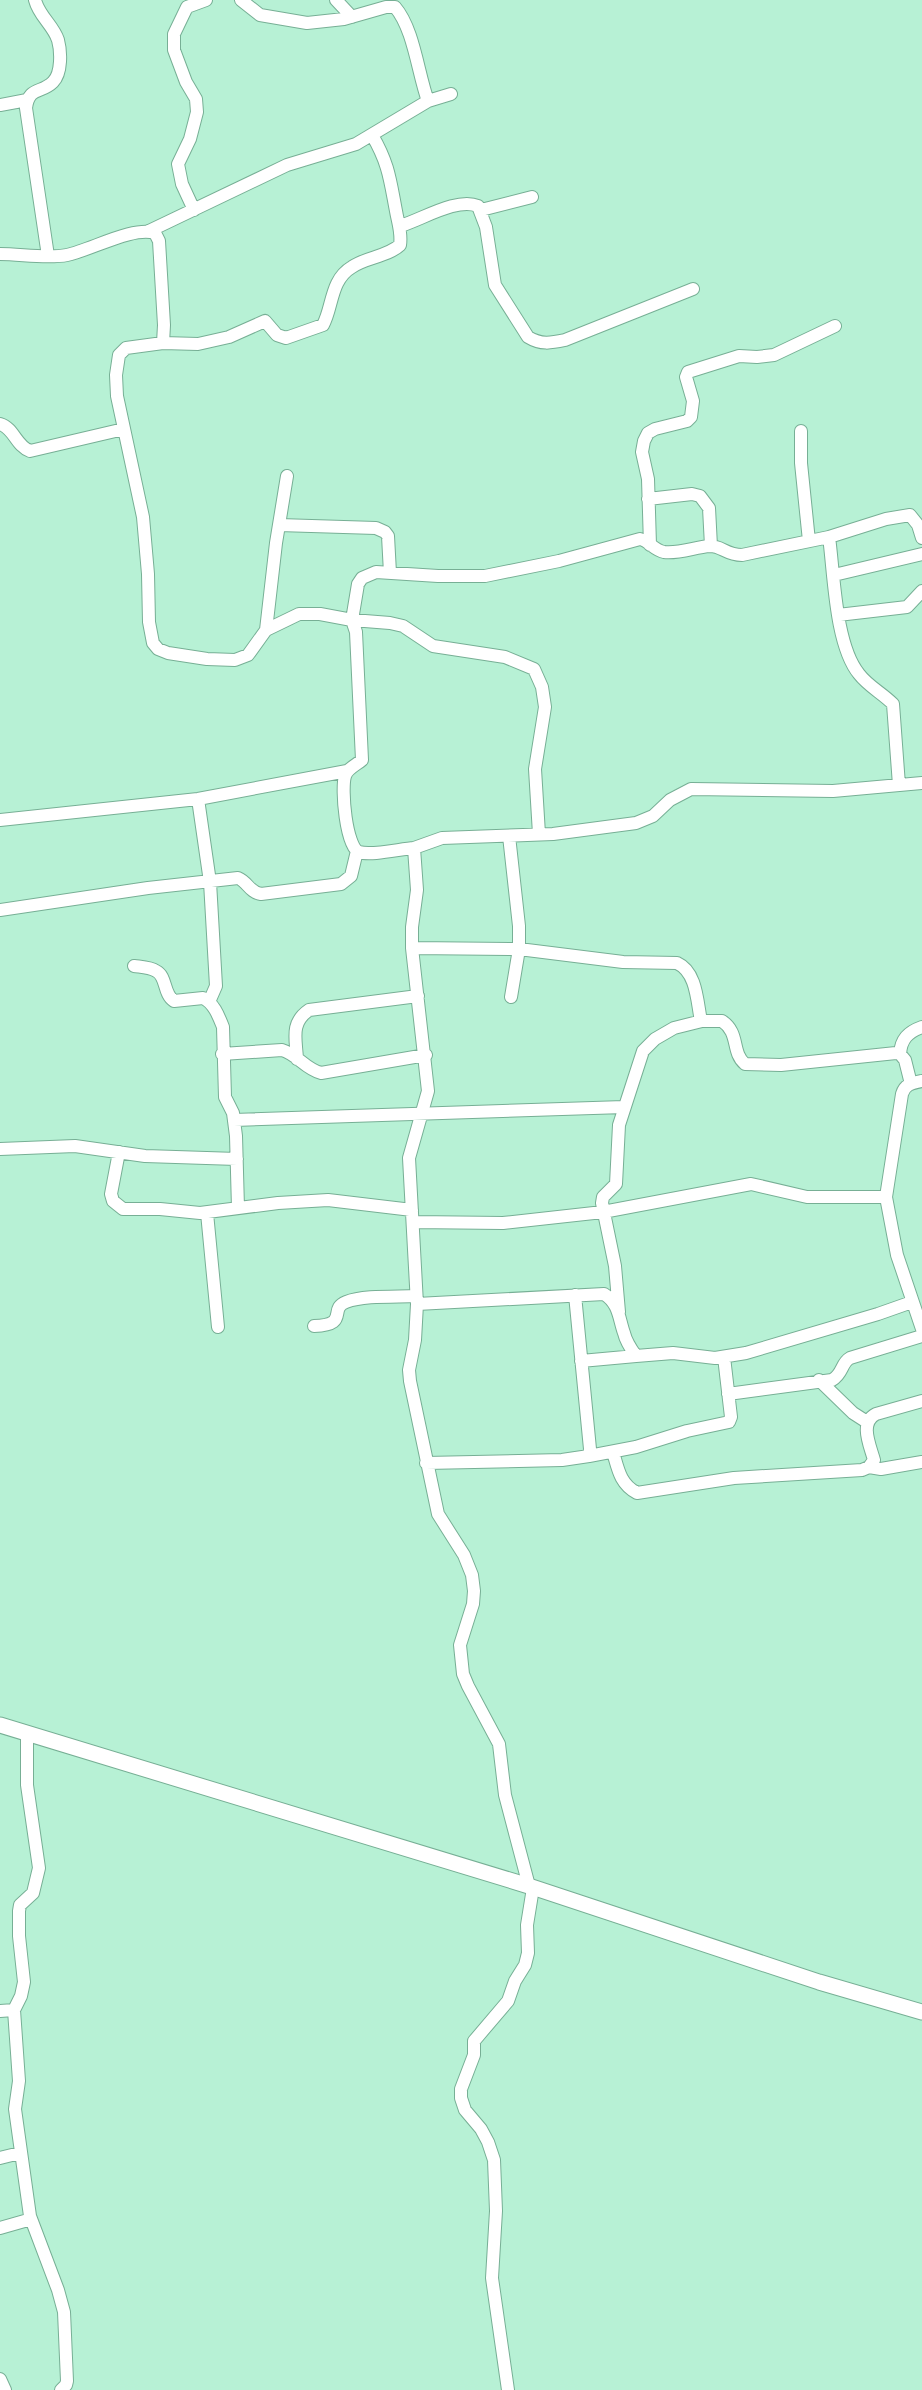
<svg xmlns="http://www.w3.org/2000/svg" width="922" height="2390" font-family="'Asap Condensed',sans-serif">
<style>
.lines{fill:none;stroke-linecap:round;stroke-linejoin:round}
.minor-casing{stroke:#77af95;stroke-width:14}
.major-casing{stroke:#77af95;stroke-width:17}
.minor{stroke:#fff;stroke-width:12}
.major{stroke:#fff;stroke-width:15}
</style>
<rect width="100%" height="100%" fill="#b7f1d5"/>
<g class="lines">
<defs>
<path id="minor" d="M35,0c4,16 18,25 23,40 3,11 4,33 -5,42 -12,12 -24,4 -27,26l22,148
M241,0l19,15 47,8 37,-4 42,-12h9c19,22 23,67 33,94
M336,0l16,17
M0,105l27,-5
M194,210l-12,-26 -4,-20 12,-25 7,-27 -1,-13 -10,-17 -12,-32v-16l13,-27 19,-7
M481,210l51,-13
M400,226c21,-6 57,-29 78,-20l8,21 9,58 33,52c13,8 23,6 37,3l128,-51
M149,231l138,-66 69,-21 72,-43 23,-7
M0,254c21,0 47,5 67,1 24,-5 66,-29 88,-22l4,8 5,84 -1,18 -37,5 -7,7 -3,20 1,21 26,121 5,57 1,48 4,21 5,6 10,4 39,6 28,1 13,-5 18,-25 33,-16h21l32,6 4,12 6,128c-6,5 -15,9 -17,16 -4,13 1,71 14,76 12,4 41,-3 55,-4
M163,343l35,1 31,-7 36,-16 12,14 9,3 37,-13c10,-18 7,-45 29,-58 14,-10 35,-10 48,-22 2,-12 -2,-22 -4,-34 -6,-31 -7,-47 -24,-76
M0,424c14,4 16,22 30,27l94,-22
M801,431v32l8,78
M648,499l44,-5 8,2 9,12 2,38
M279,525l97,3 9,4 3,4 2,37
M829,537l57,-18 24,-4 8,10 4,13
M650,545l-2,-66 -6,-27 2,-11 4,-8 7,-4 32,-8 4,-4 2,-16 -7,-24 2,-5 51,-16 18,1 17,-2 61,-29
M834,575l88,-21
M838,615l69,-8 15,-16
M266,630l10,-87 11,-67
M198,799l12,83 6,104 -7,16
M0,820l198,-21 149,-28
M539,834l-4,-65 10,-62 -3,-20 -8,-18 -29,-12 -72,-11 -30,-20 -13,-3 -38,-3 6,-36 4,-6 14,-6 62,4h47l74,-15 81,-22c9,2 14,11 24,13 15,2 31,-5 46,-6 12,0 16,9 32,9l87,-18c5,36 6,108 30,137 9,12 23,19 34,30l6,81
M509,836l10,90v23l-8,48
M0,910l148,-22 90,-10c10,4 11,14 23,16l80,-10 10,-8 6,-25
M412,948l107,1 104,13 54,1c20,9 20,39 24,58
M134,966c7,1 16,1 22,5 11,5 7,23 18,30l29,-3c11,5 16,19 20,29l2,70 8,16 3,23 2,72
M222,1054l60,-4c15,4 23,19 39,23l105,-18
M900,1054c1,-15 8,-22 22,-27
M297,1059c-1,-20 -7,-36 12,-49l109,-14
M922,1081c-10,2 -17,3 -20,13l-16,103 11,58 25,74
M234,1120l390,-13
M0,1149l75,-3 70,10 92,3
M119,1152l-8,42 2,7 10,8h37l40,4 78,-10 50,-3 84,10
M207,1213l11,114
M413,1222l90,1 100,-11 148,-28 56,13h79
M417,1304l187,-10c15,9 15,25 20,39 2,9 7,16 12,23l37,-3 42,5 31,-5 132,-39 34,-12
M619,1312l-4,-46 -13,-63 1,-6 13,-13 3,-59 24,-74 12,-12 19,-11 28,-7h20c18,12 9,31 23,43l36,1 115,-12 4,1 5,6 6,24
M314,1326c36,-1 14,-17 32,-24 18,-7 50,-5 70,-6
M581,1361l55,-5
M819,1380l34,33 14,9
M728,1394l104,-14c11,-6 9,-17 18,-22l72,-22
M613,1452c5,17 7,32 24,41l97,-15 128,-8 7,-3 5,-7c-4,-15 -15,-37 2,-46l46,-13
M589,1456l47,-9 51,-16 42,-9 2,-5 -7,-60
M426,1463l136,-3 27,-4 1,-7 -15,-154
M869,1467l12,2 41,-7
M529,1886l-24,-91 -6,-51 -31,-58 -5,-12 -3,-29 13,-41 1,-13 -2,-16 -8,-20 -26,-41 -28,-133 -1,-11 6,-30 2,-36 -8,-146 19,-67 -16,-143v-21l5,-37 -3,-42 28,-10 111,-4 83,-11 17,-7 17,-16 21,-11 142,2 89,-8
M0,2011l14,-1
M0,2158l20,-5
M30,2216l28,74 6,22 3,69 -1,4 -5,5
M0,2228l28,-8 2,-4 -15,-107 4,-28 -5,-71 7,-14 3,-14 -5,-46v-25l1,-6 13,-12 6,-25 -12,-83v-52
M0,2379l5,11
M508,2390l-16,-112 4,-67 -2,-51 -6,-18 -7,-13 -16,-19 -4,-12v-9l13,-34v-14l34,-40 7,-20 10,-16 3,-12 -1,-28 6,-37"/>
<path id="major" d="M0,1725l529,161 290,96 103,30"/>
</defs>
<use href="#minor" class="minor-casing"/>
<use href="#major" class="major-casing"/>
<use href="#minor" class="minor"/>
<use href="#major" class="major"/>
</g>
</svg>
